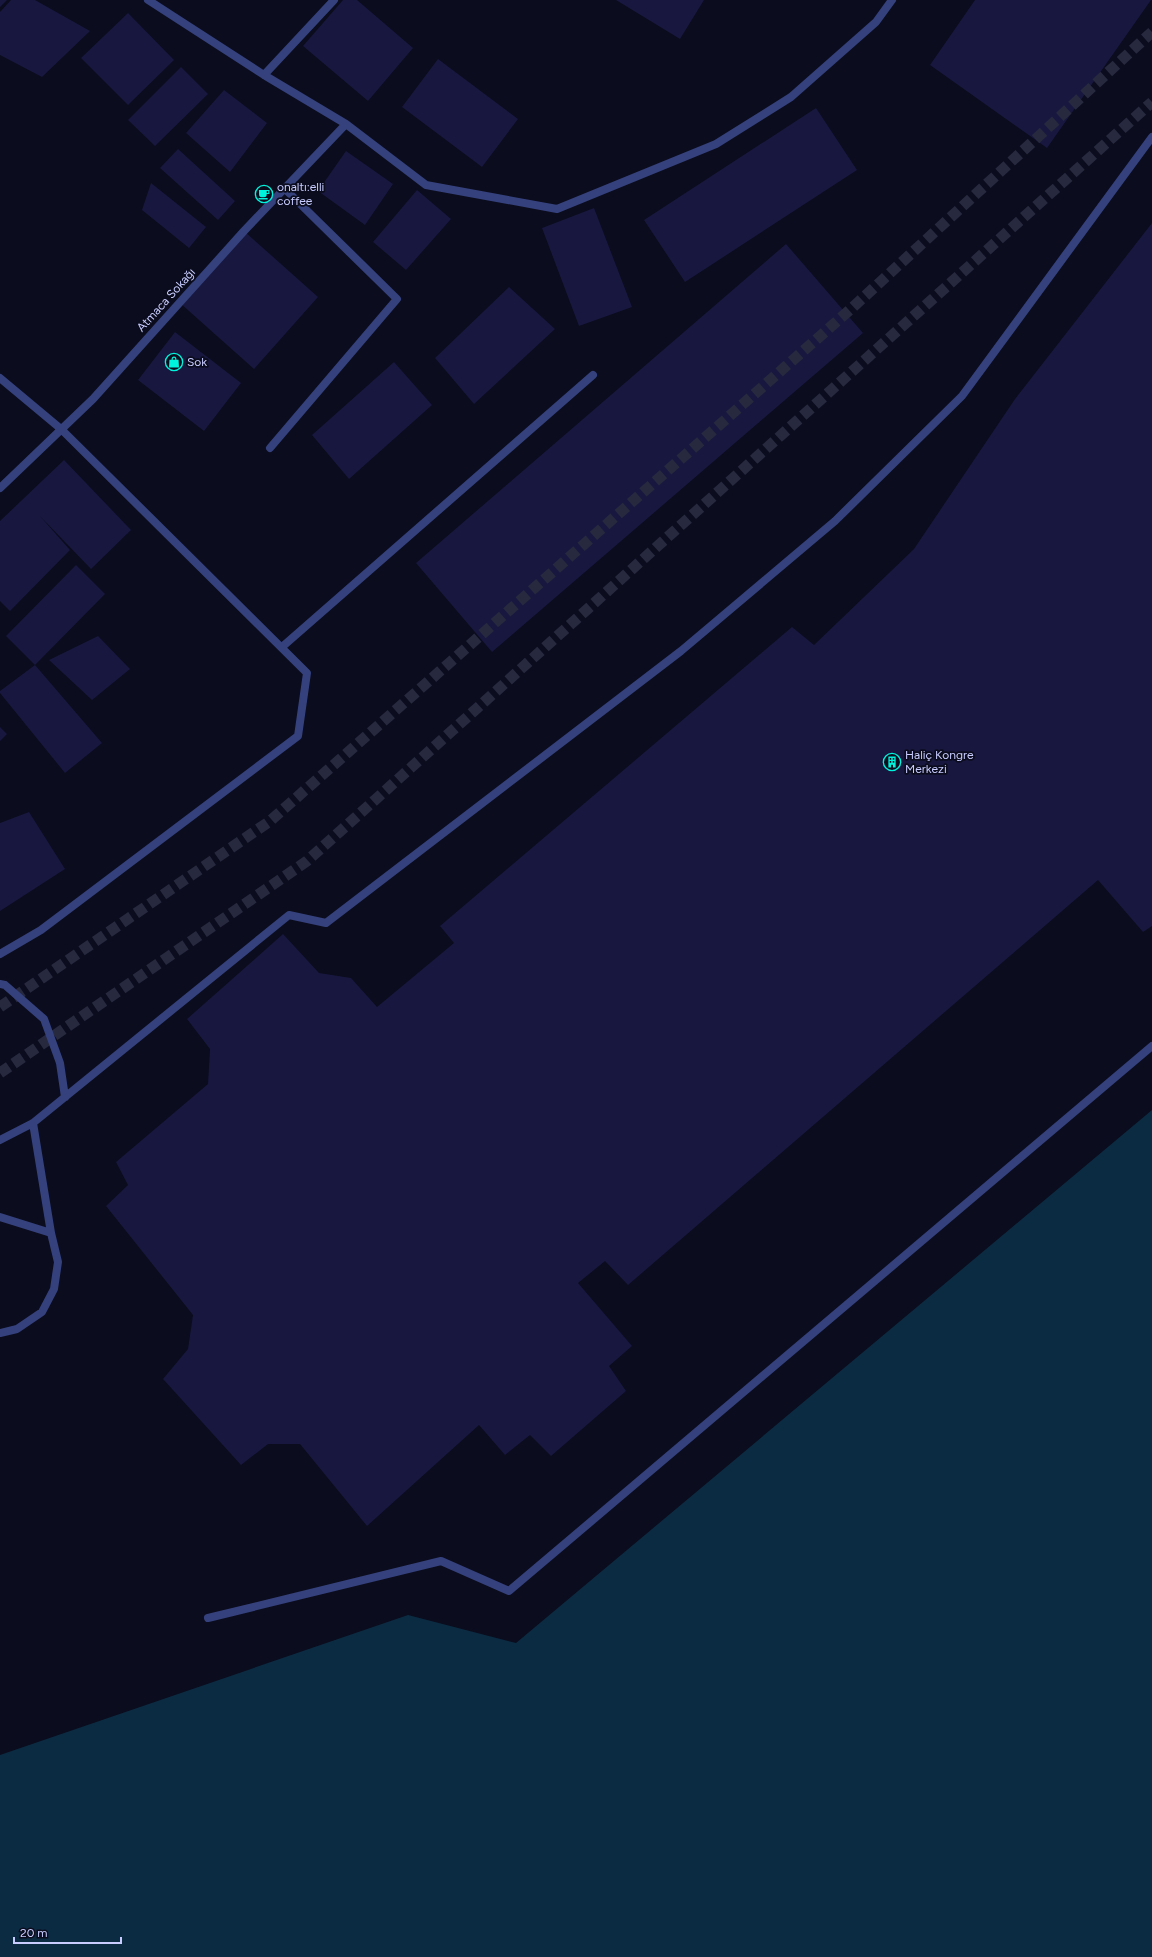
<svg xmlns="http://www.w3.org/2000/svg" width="1152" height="1957" font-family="Figtree,sans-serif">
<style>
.water{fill:#0b2b42}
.building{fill:#18173f}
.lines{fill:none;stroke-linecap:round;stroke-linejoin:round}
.primary-tunnel{stroke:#27293f;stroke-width:11;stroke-dasharray:11 5.5;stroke-linecap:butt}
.service{stroke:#35417d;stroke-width:8}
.minor{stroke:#35417d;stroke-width:8}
.labels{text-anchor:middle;stroke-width:3.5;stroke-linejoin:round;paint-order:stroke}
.poi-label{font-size:12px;fill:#c8ccff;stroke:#0b0c1d;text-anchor:start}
.street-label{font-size:12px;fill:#c8ccff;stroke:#0b0c1d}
</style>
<rect width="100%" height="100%" fill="#0b0c1d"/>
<path class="water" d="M1152,1110v847h-1152v-202l408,-140 108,28z"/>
<path class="building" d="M0,0h7l-7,7z
M11,0h24l55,31 -48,46 -42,-22v-43z
M343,0h14l56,48 -45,53 -65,-55z
M616,0h88l-24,39z
M975,0h176l-104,148 -117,-83z
M128,13l46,47 -46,45 -47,-47z
M438,59l80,60 -36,48 -80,-60z
M181,67l27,27 -53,52 -27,-26z
M224,90l43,33 -37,49 -44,-39z
M816,108l41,62 -172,112 -41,-62z
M178,149l57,52 -17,19 -58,-52z
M346,151l47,33 -28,41 -47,-34z
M151,183l55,44 -17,21 -47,-38z
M417,190l34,29 -45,51 -33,-28z
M594,208l38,99 -53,19 -37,-98z
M1152,223v703l-9,6 -45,-52 -470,405 -23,-24 -27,22 54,63 -23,20 17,25 -75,65 -21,-21 -25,20 -26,-30 -112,101 -67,-82h-32l-27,21 -78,-86 25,-30 5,-34 -87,-109 22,-21 -12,-23 92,-78 2,-35 -23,-30 96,-85 36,39 32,5 26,29 77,-64 -14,-17 352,-299 22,18 100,-96 101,-150z
M244,231l74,66 -64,72 -74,-66z
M786,244l77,89 -371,319 -76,-89z
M509,287l46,42 -81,75 -39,-46z
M175,332l66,51 -37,48 -66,-51z
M394,362l38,43 -83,74 -37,-44z
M64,460l67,70 -40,39 -52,-54 31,35 -60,61 -10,-10v-80z
M76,565l29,29 -70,71 -29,-29z
M98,636l32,33 -38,31 -43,-40z
M35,665l67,78 -37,30 -65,-80v-2z
M0,727l7,7 -7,7z
M29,812l36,57 -65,42v-88z"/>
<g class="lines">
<path class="primary-tunnel" d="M0,1007l270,-186 582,-513 300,-276
M0,1073l307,-212 845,-759"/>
<path class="service" d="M282,647l311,-272
M0,984l5,1 39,34 16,44 5,34
M33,1123l18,110
M0,1140l33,-17 256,-208 37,8 355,-272 154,-130 127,-125 190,-259
M0,1217l51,16 7,29 -4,27 -12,23 -25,17 -17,4"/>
<path class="minor" d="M148,0l116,75 82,49 80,61 131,24 159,-65 75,-47 85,-75 16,-22
M264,75l70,-75
M0,378l61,51 246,244 -9,63 -257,194 -41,24
M270,448l127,-149 -112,-110
M0,488l93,-89 151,-168 102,-107
M208,1618l233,-57 68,30 643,-545"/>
</g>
<defs>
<symbol id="cafe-ring" viewBox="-11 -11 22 22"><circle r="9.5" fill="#0b0c1d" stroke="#00f3dc" stroke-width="1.5"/><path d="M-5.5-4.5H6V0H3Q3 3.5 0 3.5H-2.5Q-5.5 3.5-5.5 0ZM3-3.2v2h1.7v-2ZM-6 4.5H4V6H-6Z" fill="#00f3dc"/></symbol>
<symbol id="shop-ring" viewBox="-11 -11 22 22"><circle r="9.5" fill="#0b0c1d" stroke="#00f3dc" stroke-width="1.5"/><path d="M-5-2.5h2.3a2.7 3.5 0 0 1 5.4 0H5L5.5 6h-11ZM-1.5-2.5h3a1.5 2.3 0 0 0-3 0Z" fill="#00f3dc"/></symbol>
<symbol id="building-ring" viewBox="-11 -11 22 22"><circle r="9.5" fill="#0b0c1d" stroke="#00f3dc" stroke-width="1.5"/><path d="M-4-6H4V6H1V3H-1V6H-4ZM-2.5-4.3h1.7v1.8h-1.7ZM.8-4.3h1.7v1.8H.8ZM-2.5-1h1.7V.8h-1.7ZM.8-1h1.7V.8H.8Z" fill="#00f3dc"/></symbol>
</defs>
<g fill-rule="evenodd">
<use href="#cafe-ring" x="254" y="184" width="20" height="20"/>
<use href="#shop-ring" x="164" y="352" width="20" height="20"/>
<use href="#building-ring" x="882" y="752" width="20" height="20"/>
</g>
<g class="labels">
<g class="poi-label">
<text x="277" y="191">onaltı:elli<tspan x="277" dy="14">coffee</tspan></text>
<text x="187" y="366">Sok</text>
<text x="905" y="759">Haliç Kongre<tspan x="905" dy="14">Merkezi</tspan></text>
</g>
<g class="street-label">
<text transform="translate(166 300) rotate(-48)" y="4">Atmaca Sokağı</text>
</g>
</g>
<path d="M14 1937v6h107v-6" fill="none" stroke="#c8ccff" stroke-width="2"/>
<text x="20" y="1937" font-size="12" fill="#c8ccff" stroke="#0b0c1d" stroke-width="3" paint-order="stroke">20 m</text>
</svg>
